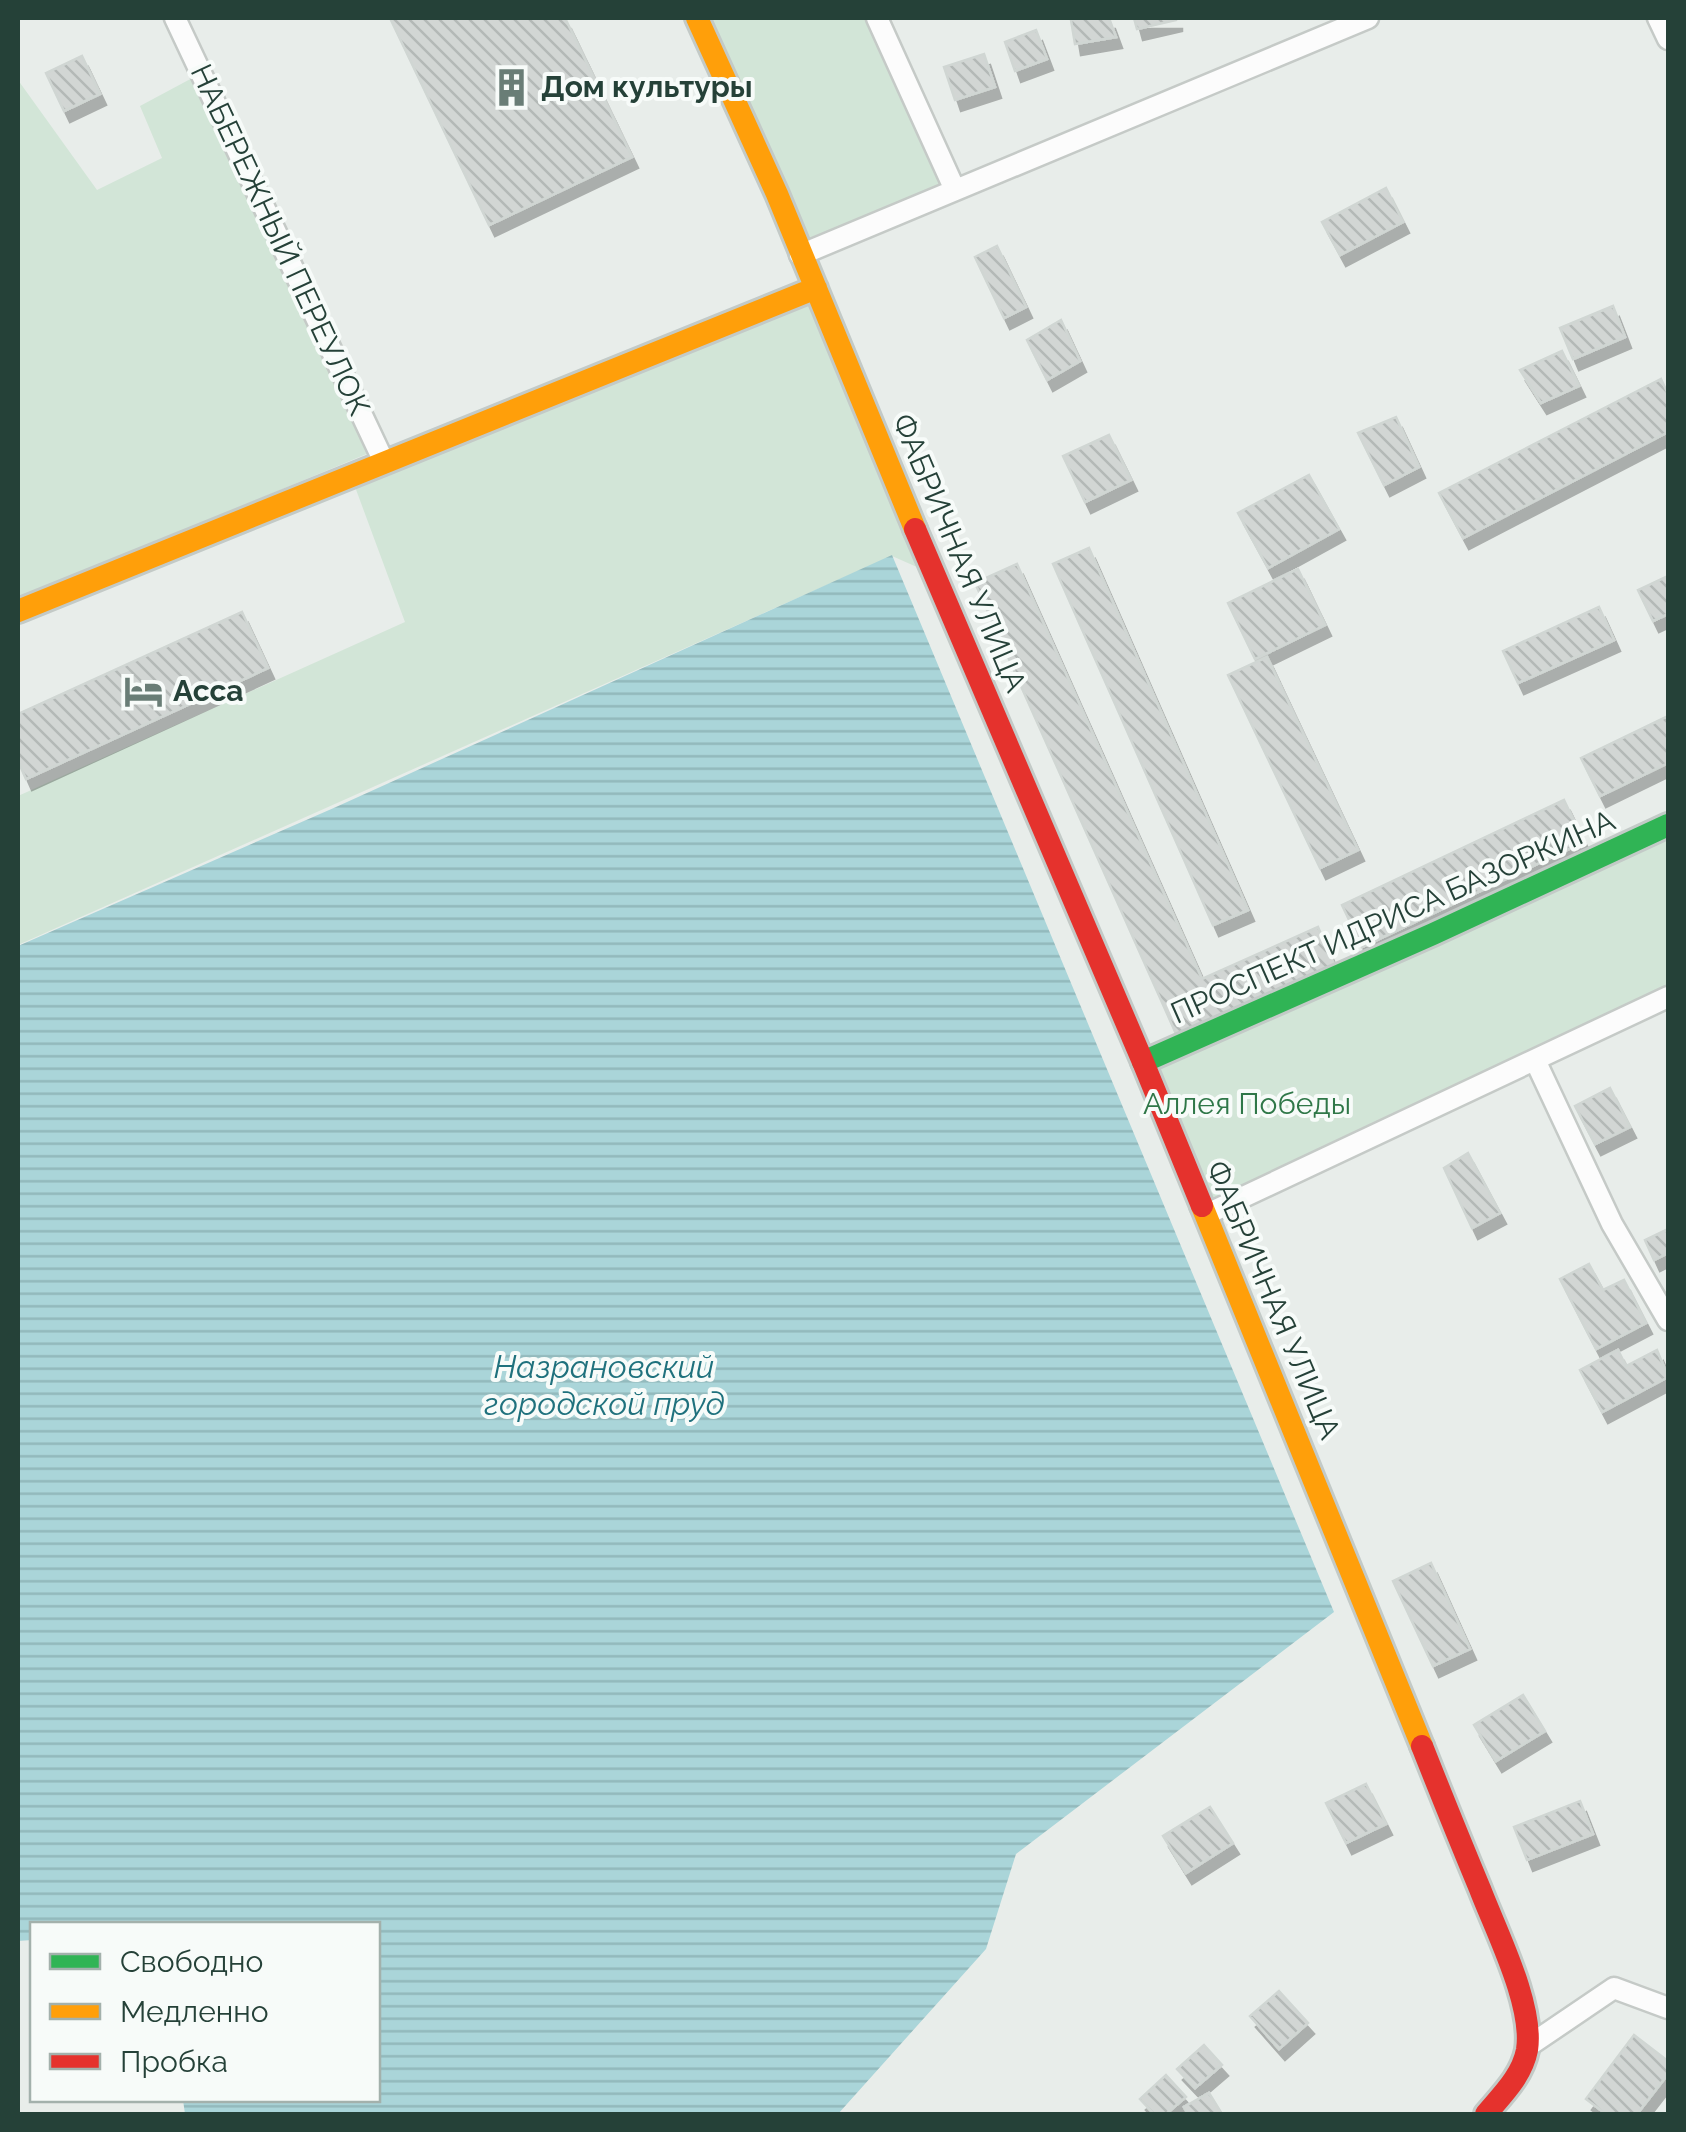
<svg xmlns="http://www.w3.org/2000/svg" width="1686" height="2132" font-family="Raleway,sans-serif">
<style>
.green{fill:#d2e5d7}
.water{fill:url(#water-rules)}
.building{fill:url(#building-back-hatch);stroke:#d0d6d3;stroke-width:2.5;filter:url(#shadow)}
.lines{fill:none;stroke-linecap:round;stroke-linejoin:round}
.street-casing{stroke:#c5cac7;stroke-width:25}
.fast-casing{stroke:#c3cac7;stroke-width:28}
.slow-casing{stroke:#c3cac7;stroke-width:28}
.jam-casing{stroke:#c3cac7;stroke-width:28}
.street{stroke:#fcfcfc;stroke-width:20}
.fast{stroke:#30b455;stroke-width:22}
.slow{stroke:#ff9f0a;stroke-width:22}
.jam{stroke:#e5322d;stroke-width:22}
.labels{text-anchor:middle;stroke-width:8;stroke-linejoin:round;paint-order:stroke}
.poi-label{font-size:30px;font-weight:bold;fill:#254138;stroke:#f7fbf9;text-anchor:start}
.street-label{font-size:30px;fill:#254138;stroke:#f7fbf9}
.park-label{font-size:30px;fill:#2f7748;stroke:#f7fbf9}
.water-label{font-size:32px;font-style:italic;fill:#1f717d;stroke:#f7fbf9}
</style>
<defs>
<pattern id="water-rules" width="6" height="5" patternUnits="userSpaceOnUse" patternTransform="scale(2.5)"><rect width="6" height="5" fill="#aad5d9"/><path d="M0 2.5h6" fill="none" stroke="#92b8bb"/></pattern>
<pattern id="building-back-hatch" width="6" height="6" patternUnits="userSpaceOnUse" patternTransform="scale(2.5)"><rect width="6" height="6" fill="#d2d6d4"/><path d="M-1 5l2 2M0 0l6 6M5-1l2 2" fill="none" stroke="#b4b9b7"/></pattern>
<filter id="shadow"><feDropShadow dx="6" dy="11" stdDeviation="0" flood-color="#0004"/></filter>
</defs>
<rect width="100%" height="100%" fill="#e8edea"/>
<path class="green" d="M697,18h180l78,172 -155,65z
M196,76l173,377 -351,146v-519l79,110 65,-32 -22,-52z
M816,288l119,287 -43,-19 -874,389v-149l387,-174 -54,-146z
M1668,825v173l-463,217 -62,-153z"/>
<path class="water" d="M892,555l442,1057 -318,242 -30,95 -148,165h-653l-2,-14h195v-176h-346v16l-14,1v-995l318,-139z"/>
<path class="building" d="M390,18h175l67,139 -143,68z
M1077,18h32l7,19 -41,7 -4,-24z
M1134,18h42v2l-39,9z
M1036,30l11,29 -32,12 -10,-29z
M984,54l11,33 -40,13 -11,-33z
M82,56l18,38 -36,17 -18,-38z
M1386,188l17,34 -63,33 -18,-33z
M997,246l29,61 -22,11 -29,-61z
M1613,306l12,31 -52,22 -13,-31z
M1061,320l19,41 -33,19 -20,-40z
M1562,351l17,35 -38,17 -21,-33z
M1661,379l7,15v38l-205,106 -24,-45z
M1396,417l23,50 -35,18 -26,-52z
M1109,435l22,45 -46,22 -22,-46z
M1309,475l30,54 -71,39 -30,-55z
M1089,548l159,362 -35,15 -160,-361z
M1017,564l185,415 116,-52 17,40 -158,69 -202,-453z
M1298,569l27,56 -70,34 -27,-56z
M1668,576v38l-15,7 -15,-31z
M1599,607l15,33 -96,43 -15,-32z
M242,612l26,56 -242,111 -8,-18v-47z
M1267,657l91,193 -38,18 -92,-193z
M1668,716v47l-68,33 -19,-38z
M1564,800l20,42 -222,105 -20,-42z
M1610,1088l20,39 -35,17 -20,-38z
M1468,1153l32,60 -28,15 -28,-60z
M1668,1229v24l-14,7 -9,-20z
M1589,1264l14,26 21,-10 22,43 -50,26 -36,-70z
M1618,1350l8,16 31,-16 11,27 -66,35 -22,-42z
M1431,1563l39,86 -37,17 -40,-85z
M1523,1695l22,36 -49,30 -22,-36z
M1366,1784l20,40 -40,19 -20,-40z
M1580,1801l13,33 -66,26 -13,-33z
M1210,1807l23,36 -47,30 -23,-37z
M1279,1991l29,32 -29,26 -29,-33z
M1634,2035l34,26v13l-31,40h-31l-20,-15z
M1204,2045l18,20 -27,23 -18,-19z
M1166,2075l20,22 -20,17h-12l-14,-15z
M1209,2093l13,21h-34l-4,-7z"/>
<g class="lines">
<defs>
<path id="street" d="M175,18l209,444
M877,18l78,172
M1658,18l10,21
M800,255l568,-237
M1535,1060l77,164 56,96
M1205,1215l463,-218
M1527,2047l87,-59 54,20"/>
<path id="fast" d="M1143,1062l290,-128 235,-109"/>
<path id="slow" d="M697,18l80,176 138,335
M18,611l798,-323
M1202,1206l220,540"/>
<path id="jam" d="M915,529l228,533 59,144
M1422,1746c19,48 38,95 58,143 16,42 54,116 47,161 -5,26 -25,45 -41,64"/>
</defs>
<use href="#street" class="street-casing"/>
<use href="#fast" class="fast-casing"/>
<use href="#slow" class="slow-casing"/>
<use href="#jam" class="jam-casing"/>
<use href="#street" class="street"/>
<use href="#fast" class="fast"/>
<use href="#slow" class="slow"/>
<use href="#jam" class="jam"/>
</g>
<defs>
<symbol id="building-bare" viewBox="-9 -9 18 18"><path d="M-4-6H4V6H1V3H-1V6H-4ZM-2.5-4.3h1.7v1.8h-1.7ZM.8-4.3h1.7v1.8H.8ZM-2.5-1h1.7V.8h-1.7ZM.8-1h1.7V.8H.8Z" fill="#697d76" stroke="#f7fbf9" stroke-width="2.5" paint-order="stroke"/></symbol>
<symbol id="hotel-bare" viewBox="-9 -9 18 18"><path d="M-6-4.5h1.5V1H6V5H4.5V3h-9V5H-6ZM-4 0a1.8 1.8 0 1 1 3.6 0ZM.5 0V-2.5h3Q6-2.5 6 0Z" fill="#697d76" stroke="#f7fbf9" stroke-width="2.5" paint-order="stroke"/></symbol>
</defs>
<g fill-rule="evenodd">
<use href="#building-bare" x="484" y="60" width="55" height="55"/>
<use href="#hotel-bare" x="116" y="664" width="55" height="55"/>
</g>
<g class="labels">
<g class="poi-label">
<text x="541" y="97">Дом культуры</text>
<text x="173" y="701">Асса</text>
</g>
<g class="street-label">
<text transform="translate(280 240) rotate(65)" y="10">НАБЕРЕЖНЫЙ ПЕРЕУЛОК</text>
<text transform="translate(959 553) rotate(67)" y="10">ФАБРИЧНАЯ УЛИЦА</text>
<text transform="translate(1393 917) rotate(-24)" y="10">ПРОСПЕКТ ИДРИСА БАЗОРКИНА</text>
<text transform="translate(1273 1300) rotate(67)" y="10">ФАБРИЧНАЯ УЛИЦА</text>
</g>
<g class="park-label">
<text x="1247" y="1114">Аллея Победы</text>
</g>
<g class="water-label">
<text x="604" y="1378">Назрановский<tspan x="604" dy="37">городской пруд</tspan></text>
</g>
</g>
<rect width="1686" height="2132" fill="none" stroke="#254138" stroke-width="40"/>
<rect x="30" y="1922" width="350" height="180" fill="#f7fbf9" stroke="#a3b1ac" stroke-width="2.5"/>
<rect x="50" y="1954" width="50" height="15" fill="#30b455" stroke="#a3b1ac" stroke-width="2.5"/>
<text x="120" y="1972" font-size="30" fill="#254138">Свободно</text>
<rect x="50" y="2004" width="50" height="15" fill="#ff9f0a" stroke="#a3b1ac" stroke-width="2.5"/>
<text x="120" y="2022" font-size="30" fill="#254138">Медленно</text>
<rect x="50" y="2054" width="50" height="15" fill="#e5322d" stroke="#a3b1ac" stroke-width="2.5"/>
<text x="120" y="2072" font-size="30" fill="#254138">Пробка</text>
</svg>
